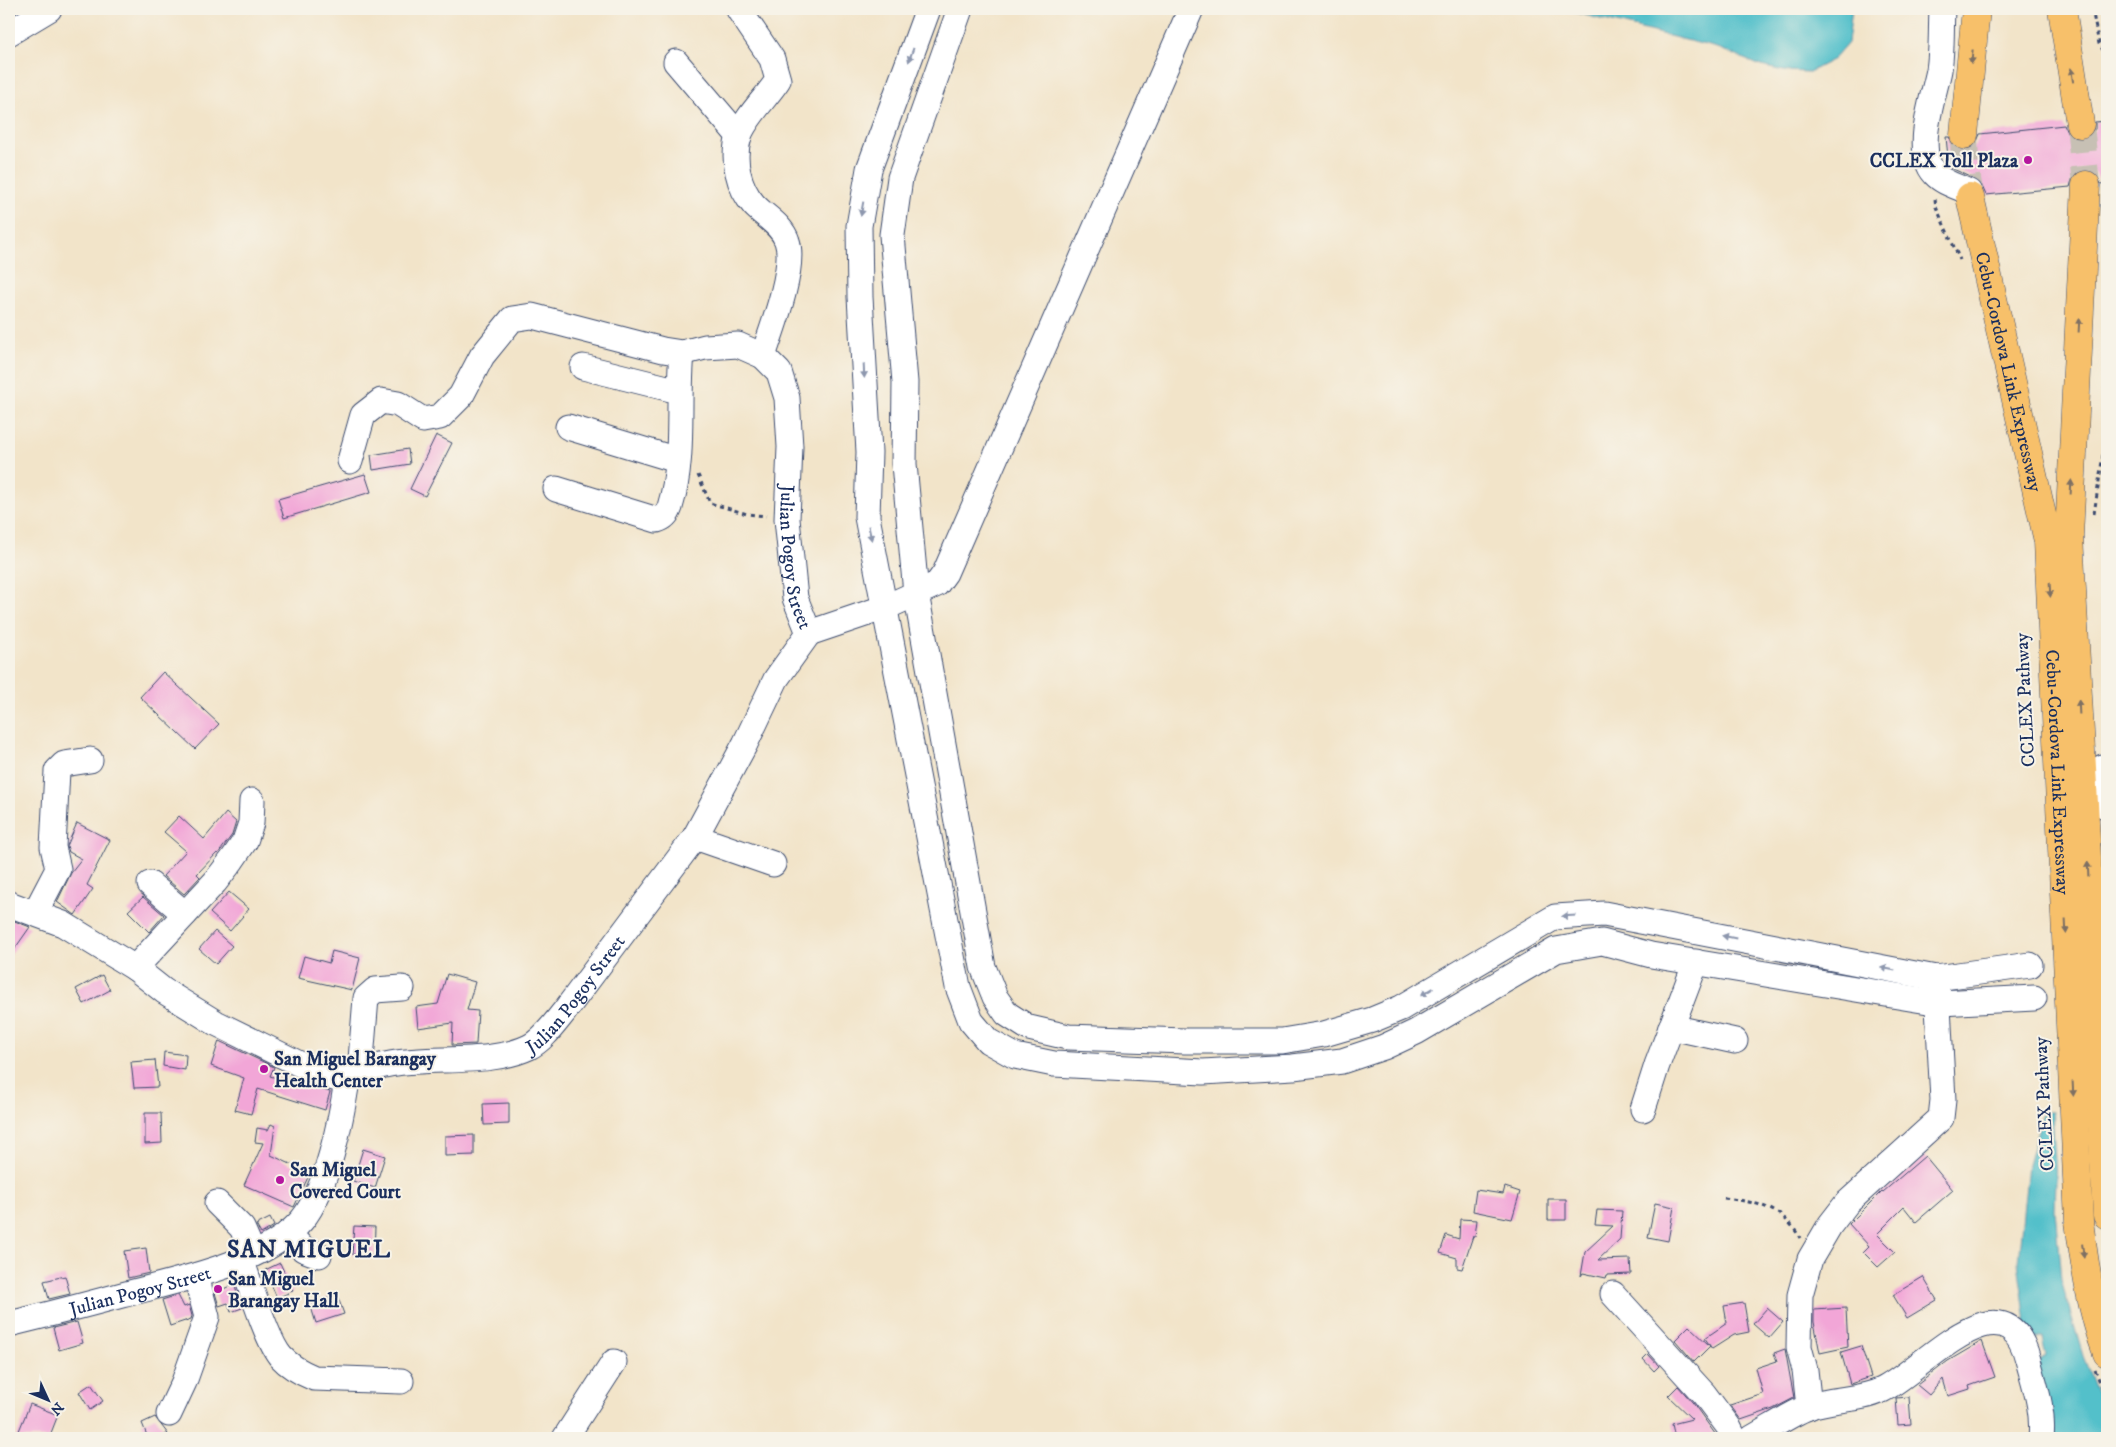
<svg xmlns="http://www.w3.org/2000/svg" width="2116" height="1447" font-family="'IM FELL DW Pica',serif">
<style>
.water{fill:#53c0ca;stroke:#377894}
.building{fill:#f2a6d7}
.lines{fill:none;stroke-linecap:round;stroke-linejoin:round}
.highway-tunnel{stroke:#c7c0b4;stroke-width:28;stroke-dasharray:28 14;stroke-linecap:butt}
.minor-casing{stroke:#3b4a6e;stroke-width:27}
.highway-casing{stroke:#3b4a6e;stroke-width:29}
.path{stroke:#3b4a6e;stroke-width:3;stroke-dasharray:4 4;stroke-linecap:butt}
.minor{stroke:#fff;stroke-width:25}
.highway{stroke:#f7c06b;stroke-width:28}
.oneway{fill:#8d97ae}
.oneway2{fill:#7e7064}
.poi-dot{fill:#b5179e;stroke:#f7f3e8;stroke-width:2}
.labels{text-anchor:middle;stroke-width:4;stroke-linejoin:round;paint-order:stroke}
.poi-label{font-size:19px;font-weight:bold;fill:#1b2f5e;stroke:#f7f3e8;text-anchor:start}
.street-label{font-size:19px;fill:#1b2f5e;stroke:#f7f3e8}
.district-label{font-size:24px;font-weight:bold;letter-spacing:1px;fill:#1b2f5e;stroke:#f7f3e8}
</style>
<rect width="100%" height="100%" fill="#f7f3e8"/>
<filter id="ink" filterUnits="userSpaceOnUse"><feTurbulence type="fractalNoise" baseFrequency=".02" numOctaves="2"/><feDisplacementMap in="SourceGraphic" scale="10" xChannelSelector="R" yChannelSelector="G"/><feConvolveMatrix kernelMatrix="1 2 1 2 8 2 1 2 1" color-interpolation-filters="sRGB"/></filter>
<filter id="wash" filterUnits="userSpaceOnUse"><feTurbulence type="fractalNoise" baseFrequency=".0096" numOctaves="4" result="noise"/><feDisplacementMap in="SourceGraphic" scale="20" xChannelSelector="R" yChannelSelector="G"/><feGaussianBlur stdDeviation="1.12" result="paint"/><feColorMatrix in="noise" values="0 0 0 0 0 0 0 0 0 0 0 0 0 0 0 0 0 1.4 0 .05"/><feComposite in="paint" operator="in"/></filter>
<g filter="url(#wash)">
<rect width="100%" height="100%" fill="#f2e4c9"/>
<path class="water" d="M1560,9h292l-4,34 -14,16 -25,13 -25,-1 -23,-5 -43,-18z
M2043,1112h9l4,67 -1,31 6,70 22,76 24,62v20h-57l-15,-76 11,-6 -4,-17h-10l-5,-11 -9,-66 10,-97z"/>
<g id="blocks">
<path class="building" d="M2107,121v62l-6,1 -6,-12 -9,-3 -7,2 -6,5 -3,11 -84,8 -5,-11 -6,-5 -26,-12 -3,-30h3l6,10 8,4 8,-2 5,-5 4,-10 84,-9 4,9 7,5h7l8,-3 5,-7v-7z
M436,435l16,8 -27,53 -15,-7z
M408,449l2,15 -37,6 -2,-15z
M365,474l6,18 -87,26 -6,-19z
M163,672l56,52 -24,25 -55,-52z
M226,813l10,9 -4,13 -14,19 -1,-1 -20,21 3,3 -16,17 -21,-18 23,-25 -22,-19 15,-16 25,23z
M77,823l33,17 -23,45 6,4 -18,26 -18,-13 14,-29 11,-14 -13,-7 -2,-6z
M229,892l20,17 -19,22 -20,-18z
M143,897l21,18 -15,17 -21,-21z
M12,920l18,7 -21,30v-32z
M215,931l17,15 -16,18 -17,-15z
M332,951l28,7 -8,32 -54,-12 6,-22 25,7z
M447,974l28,8 -8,28 11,1 -2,33 -24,1 1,-22 -35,5 -2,-21 22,-3z
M102,975l8,15 -26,14 -8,-15z
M219,1041l55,26 -4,9 36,11v-2l24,7 -5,18 -67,-21 -7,25 -16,-4 9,-32 -33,-12z
M164,1052l22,3 -1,15 -22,-4z
M155,1060l3,27 -24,1 -3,-26z
M509,1103v21l-25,1 -1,-21z
M145,1113h16l1,30 -17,1z
M271,1124l4,2 -4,29 39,18 -16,34 -50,-22 19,-42 -8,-1 2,-14 11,2z
M474,1135v20l-29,1v-20z
M363,1149l22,7 -10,32 -22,-7z
M1925,1156l28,34 -37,32 -12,-15 -27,27 18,18 -17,15 -15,-15 6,-6 -20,-22 33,-33 1,1z
M1505,1187l15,5 -8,27 -39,-8 3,-21 27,4z
M1548,1199h18v21h-18z
M1655,1203l19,4 -6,34 -20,-4z
M1597,1210l25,1 -2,28 -22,21 32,-1 1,15 -24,1 -1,3 -23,-5 -2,3 4,-24 28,-26 -18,-1z
M270,1218l4,8 -13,8 -5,-9z
M1460,1219l17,1 -2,16h-2l-11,33 -5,-1v-10l-17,-5 6,-18 13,4z
M354,1226l21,1 -1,29 -22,-2z
M146,1248l3,25 -21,5 -4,-27z
M280,1263l13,28 -16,7 -12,-28z
M65,1276l5,18 -21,5 -5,-18z
M1923,1277l14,23 -30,18 -14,-23z
M234,1284l8,24 -11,4 -3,-9 -9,3 -4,-13z
M178,1295l6,12 5,-2 3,11 -1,3 -21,7 -8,-26z
M337,1295l7,19 -28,9 -6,-19z
M1744,1303l5,29 -15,3 -22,14 -7,-11 22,-15 -3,-17z
M1767,1308l16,14 -14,16 -16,-14z
M1846,1308l2,39 -28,6 -6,-31v-12z
M77,1322l6,21 -24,7 -6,-22z
M1689,1326l21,20 -16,16 -19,-22z
M1982,1341l13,36 -26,9 1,3 -22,7 -5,-17 -14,16 -12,-10 31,-24z
M1861,1346l10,31 -21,7 -9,-32z
M1785,1349l9,49 -21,11 -32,11 -11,-15 33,-11 -7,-26 21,-7 -3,-8z
M1648,1354l11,12 -5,5 -11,-12z
M91,1384l12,17 -13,9 -11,-18z
M1678,1386l15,17 25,35h-43l-3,-14 20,-5 -24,-23z
M1909,1397l2,27 -13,1 -2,-27z
M30,1404l28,11 -9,23h-33z
M155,1417l13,17 -11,4h-9l-6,-15z"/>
</g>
</g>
<g filter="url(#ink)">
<use href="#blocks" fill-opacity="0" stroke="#3b4a6e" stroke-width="1"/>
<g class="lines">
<path class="highway-tunnel" d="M2080,124l6,61
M1964,135l1,32 5,30"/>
<defs>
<g id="minor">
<path d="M928,9l-59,160 -10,57 1,71 9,155 -2,65 91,470 13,34 17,20 27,15 39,8 149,8 90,-5 49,-6 42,-14 32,-15 140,-82 46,-8 49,13 289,48 94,-5"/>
<path d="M960,9l-60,169 -8,57 13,147 -1,82 12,129 67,374 12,30 12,17 22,14 39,9 117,4h97l42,-7 48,-14 29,-12 154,-91 49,-3 332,64 94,-13"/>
<path d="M1942,9c-1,20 0,42 -3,61 -5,27 -26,81 -4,104 8,9 24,13 34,18"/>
<path d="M739,10l33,49 6,21c-11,17 -33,38 -39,56 -7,23 -1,51 15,69 10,11 28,20 33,36 9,26 -15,89 -24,115"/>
<path d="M9,33l40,-24"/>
<path d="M676,62l63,74"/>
<path d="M583,367l96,24"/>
<path d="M568,427l109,33"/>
<path id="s1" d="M350,461l13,-46 18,-14 17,3 25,16 17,-3 21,-21 21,-40 30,-37 20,-3 131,34 19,3 23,-6 33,-2 25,11 16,16 8,26 3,49 -3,72 8,79 14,35"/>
<path d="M556,489l101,31c7,-2 11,-7 13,-13 15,-49 7,-104 12,-154"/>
<path d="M809,633l77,-26 51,-23 8,-11 246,-564"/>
<path d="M2103,767l4,40"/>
<path d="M695,837l78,27"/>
<path d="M150,884l35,30"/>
<path d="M9,904l54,20 72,44 29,23 52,32 106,52 25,6"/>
<path d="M35,913l23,-44 -5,-22 4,-76 7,-7 26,-4"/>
<path d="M2093,963l14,-39"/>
<path d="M135,968l80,-86 17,-22 13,-19 6,-18 1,-22"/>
<path d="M1671,1027l64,14"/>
<path d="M360,1072l6,-74 9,-8 27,-2"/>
<path d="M1643,1109l14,-44 39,-103"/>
<path d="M217,1203l25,25 11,25"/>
<path d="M288,1233l15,16 16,6"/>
<path d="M241,1259c8,22 26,83 40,98 9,10 21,16 33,21l87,3"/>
<path d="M1613,1294l91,100 24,32 6,12"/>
<path id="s2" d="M9,1324c38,-9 76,-19 113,-29 53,-14 144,-32 180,-75 25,-30 39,-100 45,-139 45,-35 130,-9 182,-34 14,-7 25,-23 35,-35l131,-175 50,-93 31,-65 33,-46"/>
<path d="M1809,1407l-4,-37 -6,-23 1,-52 10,-36 20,-34 17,-22 94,-85 2,-18 -6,-112"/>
<path d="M169,1414l15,-32 23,-65 -11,-41"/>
<path d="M565,1438l49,-76"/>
<path d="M1752,1438c18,-10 37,-23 56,-31 24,-9 51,-6 74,-17 39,-18 123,-120 146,-30 7,26 16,51 13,78"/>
</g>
<g id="highway">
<path d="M2062,9l18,115"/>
<path d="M1964,135l12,-126"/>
<path d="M2086,185l-17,351 38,679"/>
<path id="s3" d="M1970,197l78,344 31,680c6,46 12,89 28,132"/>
</g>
</defs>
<use href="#minor" class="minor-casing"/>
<use href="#highway" class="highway-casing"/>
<path class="path" d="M2092,9l7,35 8,12
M1935,199l1,8 24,53
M698,475l12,28 37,11 19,2
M2094,514l13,-86
M1724,1198c32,4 59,9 76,40
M2095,1370l12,29"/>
<use href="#minor" class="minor"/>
<use href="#highway" class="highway"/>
</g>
<defs><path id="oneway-solid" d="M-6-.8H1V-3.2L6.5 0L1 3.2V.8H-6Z" transform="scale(1.25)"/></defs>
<g class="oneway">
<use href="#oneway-solid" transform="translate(911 55) rotate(110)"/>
<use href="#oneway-solid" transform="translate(862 209) rotate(100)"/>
<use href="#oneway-solid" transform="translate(864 371) rotate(87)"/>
<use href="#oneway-solid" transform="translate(870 533) rotate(78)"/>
<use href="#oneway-solid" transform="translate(1569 916) rotate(176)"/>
<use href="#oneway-solid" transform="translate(1729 937) rotate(-169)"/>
<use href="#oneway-solid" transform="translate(1888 969) rotate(-169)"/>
<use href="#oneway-solid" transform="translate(1427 992) rotate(149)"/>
</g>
<g class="oneway2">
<use href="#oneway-solid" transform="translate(1972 57) rotate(95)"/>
<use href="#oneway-solid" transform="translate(2072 75) rotate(-99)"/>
<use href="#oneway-solid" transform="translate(2079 325) rotate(-87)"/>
<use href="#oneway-solid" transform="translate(2071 487) rotate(-87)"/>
<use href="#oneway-solid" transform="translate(2050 590) rotate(87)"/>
<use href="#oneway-solid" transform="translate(2079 707) rotate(-93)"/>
<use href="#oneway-solid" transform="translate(2088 869) rotate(-93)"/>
<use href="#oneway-solid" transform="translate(2066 927) rotate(87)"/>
<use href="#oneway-solid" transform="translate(2073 1089) rotate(87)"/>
<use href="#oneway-solid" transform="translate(2083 1251) rotate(83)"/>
</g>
</g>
<g class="poi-dot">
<circle cx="2028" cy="160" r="5"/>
<circle cx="264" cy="1069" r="5"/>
<circle cx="280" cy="1180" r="5"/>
<circle cx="218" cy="1289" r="5"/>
</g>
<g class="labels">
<g class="poi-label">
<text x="2018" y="167" text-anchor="end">CCLEX Toll Plaza</text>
<text x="274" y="1065">San Miguel Barangay<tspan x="274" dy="22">Health Center</tspan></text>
<text x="290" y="1176">San Miguel<tspan x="290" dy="22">Covered Court</tspan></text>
<text x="228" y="1285">San Miguel<tspan x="228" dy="22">Barangay Hall</tspan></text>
</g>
<g class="street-label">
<text dy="7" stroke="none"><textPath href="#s3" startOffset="179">Cebu-Cordova Link Expressway</textPath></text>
<text dy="7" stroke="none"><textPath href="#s1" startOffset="726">Julian Pogoy Street</textPath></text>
<text transform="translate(2024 700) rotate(-93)" y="7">CCLEX Pathway</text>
<text dy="7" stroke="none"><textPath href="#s3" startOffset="584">Cebu-Cordova Link Expressway</textPath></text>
<text dy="7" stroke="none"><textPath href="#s2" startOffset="720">Julian Pogoy Street</textPath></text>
<text transform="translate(2043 1104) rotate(-93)" y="7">CCLEX Pathway</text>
<text dy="7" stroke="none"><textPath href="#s2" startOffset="135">Julian Pogoy Street</textPath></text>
</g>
<g class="district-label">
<text x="309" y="1257">SAN MIGUEL</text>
</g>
</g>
<rect width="2116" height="1447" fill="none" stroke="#f7f3e8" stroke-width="30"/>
<g transform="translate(48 1400) rotate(134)" stroke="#f7f3e8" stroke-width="4" paint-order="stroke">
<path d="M0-4L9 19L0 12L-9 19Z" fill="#1b2f5e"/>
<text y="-8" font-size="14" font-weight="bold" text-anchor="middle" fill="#1b2f5e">N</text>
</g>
</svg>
